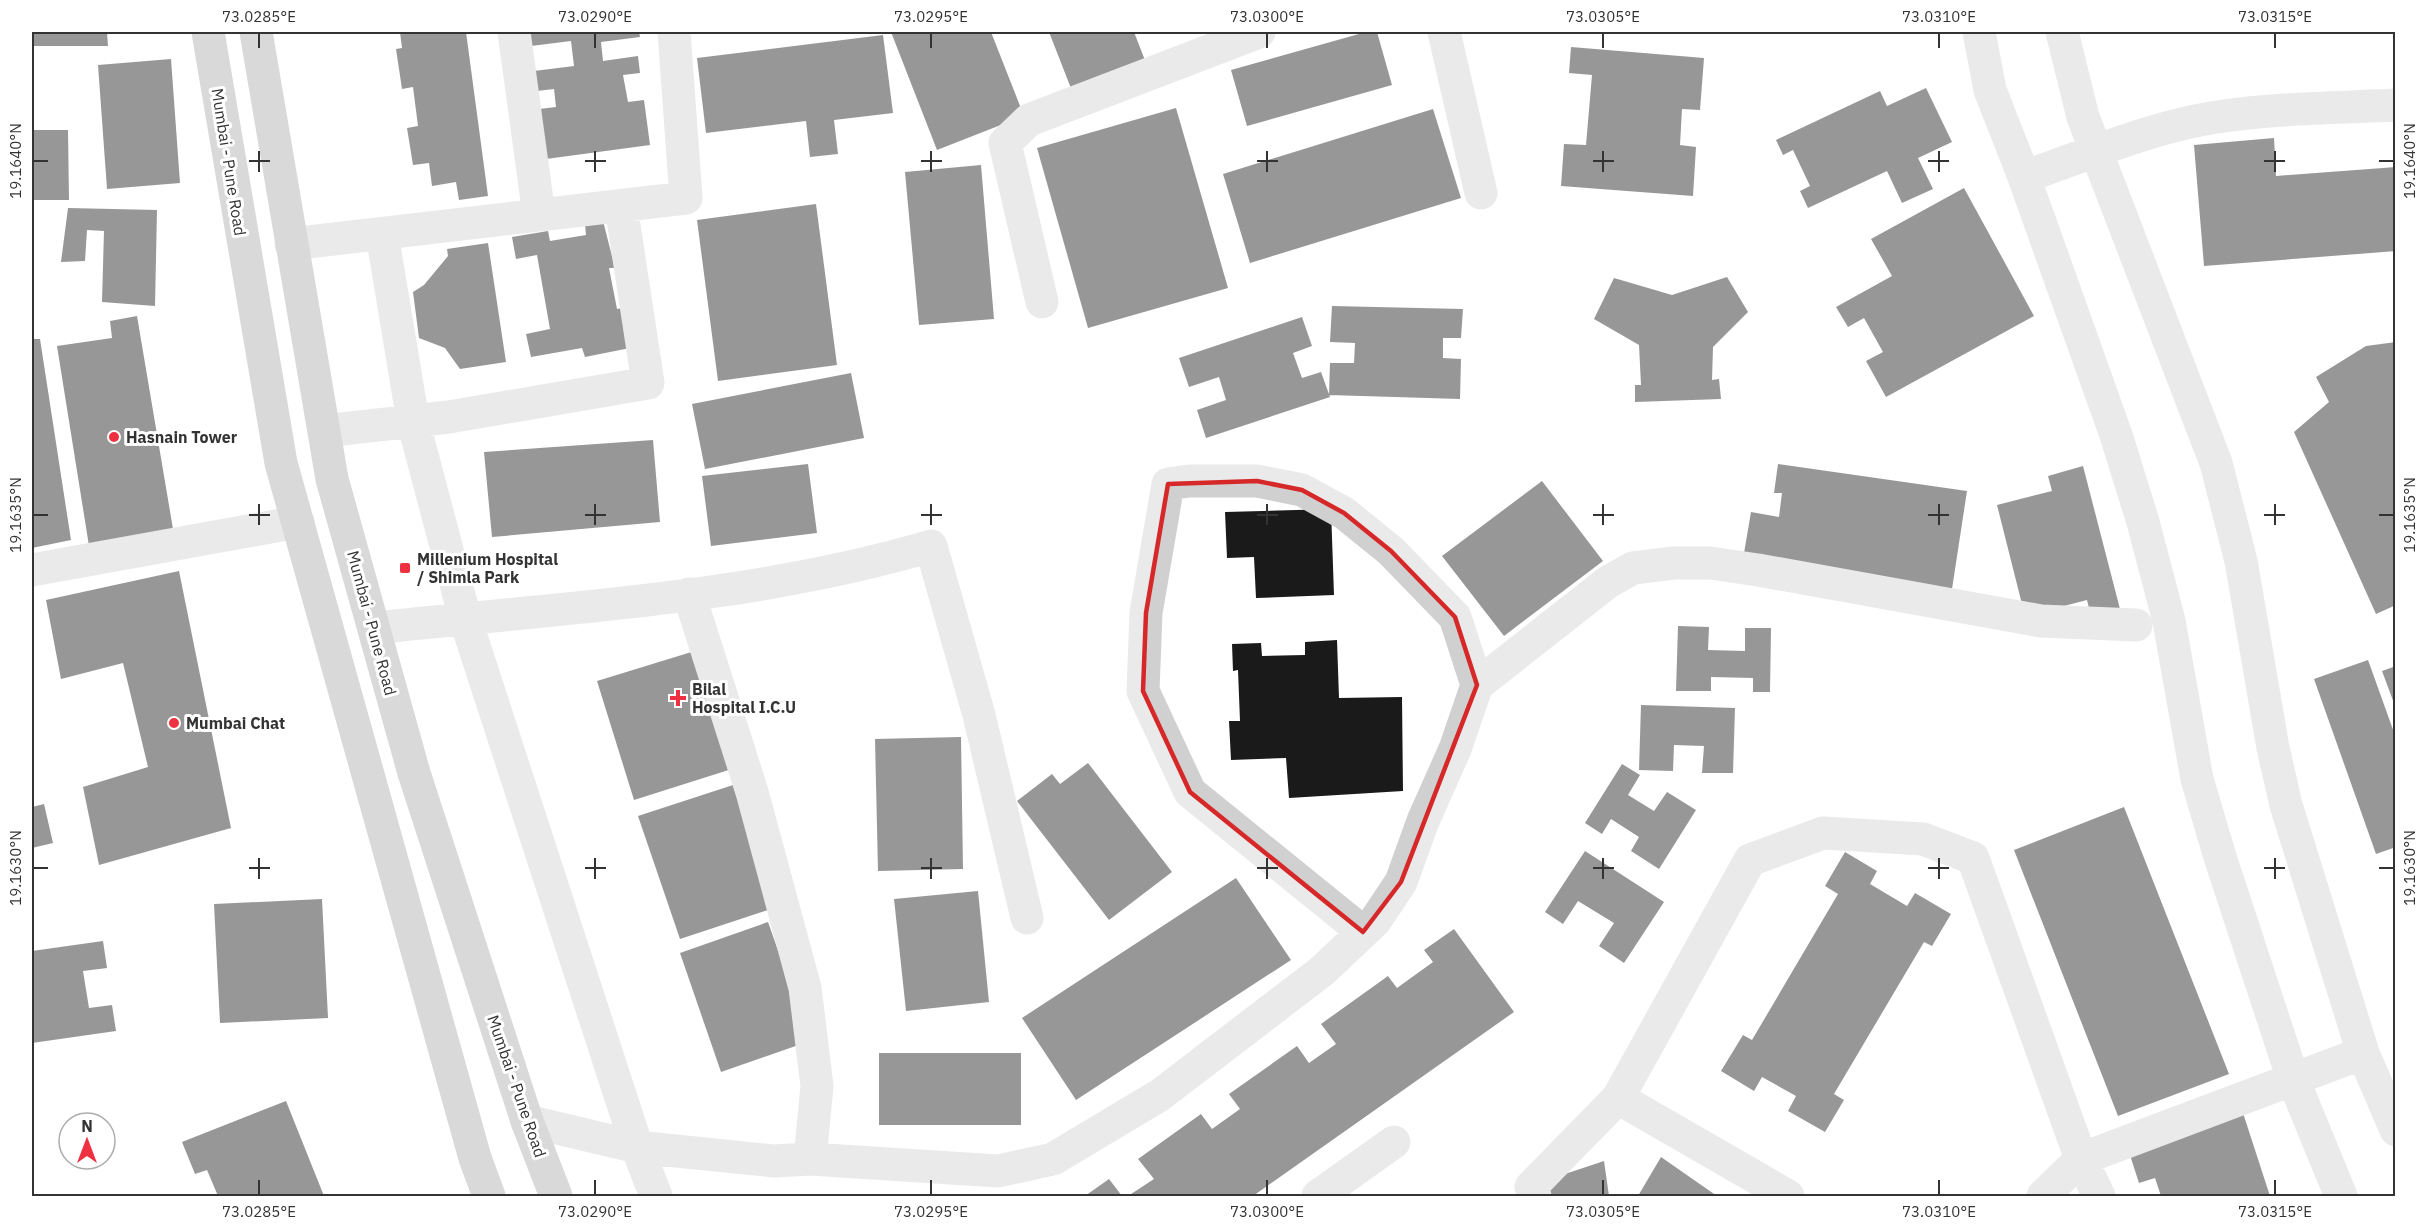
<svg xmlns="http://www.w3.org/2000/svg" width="2427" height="1228" font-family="'IBM Plex Sans',sans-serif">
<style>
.building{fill:#1a1a1a}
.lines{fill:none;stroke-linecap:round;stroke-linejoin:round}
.minor{stroke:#d0d0d0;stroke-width:33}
.major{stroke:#ababab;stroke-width:33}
.marked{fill:none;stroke:#d62828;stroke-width:4.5;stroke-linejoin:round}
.ticks{fill:none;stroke:#333;stroke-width:2}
.poi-dot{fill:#ee3040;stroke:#fff;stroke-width:2}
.labels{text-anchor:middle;stroke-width:6;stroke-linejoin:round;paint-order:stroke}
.street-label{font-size:16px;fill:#333;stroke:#fff}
.poi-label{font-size:16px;font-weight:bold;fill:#333;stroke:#fff;text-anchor:start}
.neatline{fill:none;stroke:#333;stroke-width:2}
.ticks-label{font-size:15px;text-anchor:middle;fill:#333}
</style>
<rect width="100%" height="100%" fill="#fff"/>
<path class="building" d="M32,32h75l1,14h-76z
M400,32h66l22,164 -29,4 -3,-18 -24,4 -3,-23 -16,2 -6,-37 11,-2 -5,-39 -11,2 -6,-40 6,-1z
M540,32h99l1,5 -39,5 2,19 35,-5 2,17 -17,2 5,27 16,-2 6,45 -104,14 -7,-50 17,-2 -2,-18 -17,2 -3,-20 40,-5 -3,-25 -40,5 -2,-13z
M891,32h100l33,84 -87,34z
M1049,32h85l14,36 -74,28z
M1366,32h11l15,53 -145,41 -16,-56z
M883,35l10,78 -59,7 4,34 -28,3 -4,-36 -100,12 -9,-75z
M1571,47l133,11 -4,52 -18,-1 -2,36 16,2 -3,49 -132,-10 3,-42 22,1 6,-70 -23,-2z
M171,59l9,124 -73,6 -9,-124z
M1926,88l26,54 -34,16 15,31 -31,14 -15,-32 -79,37 -8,-17 10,-5 -17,-36 -10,5 -7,-15 104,-49 7,15z
M1176,108l52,180 -140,40 -51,-180z
M1433,109l28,89 -211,65 -27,-89z
M32,130h36l1,70h-37z
M2274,138l2,38 120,-9v84l-192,15 -10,-121z
M981,165l13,154 -75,6 -14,-153z
M1964,188l70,128 -148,81 -20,-36 17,-9 -19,-34 -16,9 -12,-20 56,-31 -21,-37z
M816,204l21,161 -119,16 -21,-161z
M68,208l89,2 -2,96 -53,-4 2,-71 -17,-1 -2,31 -24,1z
M603,221l12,47h-6l8,41 5,-1 8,40 -45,9 -3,-9 -51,9 -5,-23 24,-5 -13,-74 -21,4 -4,-22 36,-6 2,10 36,-6 -1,-10z
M488,243l18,119 -46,7 -15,-21 -26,-10 -6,-46 11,-7 24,-29 -1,-7z
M1727,277l21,35 -35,35 -1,33 7,-1 2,20 -86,3v-17h6l-2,-40 -45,-26 20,-41 58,17z
M1332,306l131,3 -2,29h-18v20l18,1 -1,40 -131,-4 1,-32h24l1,-20 -25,-1z
M137,316l36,213 -84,17 -32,-200 55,-8 -2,-17z
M1302,317l10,29 -19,7 9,25 19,-6 9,25 -124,41 -9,-28 29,-10 -7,-23 -30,10 -10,-29z
M32,339h8l31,201 -39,8z
M2396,342v263l-20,9 -82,-182 35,-30 -13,-25 50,-31z
M851,373l13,65 -159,31 -13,-65z
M653,440l7,82 -168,15 -8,-85z
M808,464l9,69 -106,13 -9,-70z
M1778,464l189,27 -15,98 -209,-30 8,-47 28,5 3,-24h-8z
M2083,466l37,143 -29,7 -4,-16 -62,16 -28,-111 55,-14 -4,-15z
M1542,481l61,80 -99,75 -62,-80z
M1331,509l3,86 -78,3 -2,-41 -27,1 -2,-46z
M179,571l52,257 -132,37 -16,-78 65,-20 -25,-104 -62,16 -15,-79z
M1678,626l31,1 -1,23 37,1v-23h26l-1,64h-17v-14l-42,-1v14h-35z
M1337,640l2,58 63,-1 1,94 -114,7 -3,-40 -55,2 -2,-39h11l-2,-51 -5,1 -1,-27 29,-1 1,13 43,-1v-13z
M698,650l37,118 -101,32 -37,-119z
M2368,660l28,78v109l-20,7 -62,-175z
M2396,666v40h-1l-13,-35z
M1641,705l94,3 -2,65h-31l2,-27 -30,-1 -1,26 -34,-1z
M961,737l2,132 -85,2 -3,-132z
M1088,763l84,109 -63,48 -92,-119 35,-27 8,10z
M1622,764l18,11 -12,20 26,16 13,-19 29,18 -37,59 -28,-18 8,-14 -28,-18 -9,15 -17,-11z
M733,785l41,123 -94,31 -42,-123z
M44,804l9,39 -21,5v-41z
M2124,807l105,267 -111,42 -104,-266z
M1585,851l79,51 -40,61 -25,-17 15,-23 -36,-22 -15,23 -18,-12z
M1845,852l32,19 -7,13 37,22 8,-13 36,21 -19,32 -8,-4 -90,152 10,6 -19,32 -37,-21 8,-15 -34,-19 -8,14 -33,-20 22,-36 9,5 86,-146 -13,-8z
M1236,878l55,82 -215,140 -54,-82z
M978,891l11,111 -83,9 -12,-112z
M322,899l6,119 -108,5 -6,-119z
M768,922l42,119 -89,31 -41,-119z
M1454,929l60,83 -261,184h-125l26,-17 -16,-20 63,-45 11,15 28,-20 -11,-15 68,-48 12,17 27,-19 -15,-20 67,-48 9,12 36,-26 -9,-12z
M103,941l4,27 -24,3 6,37 23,-3 4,26 -84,12v-92z
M879,1053h142v72h-142z
M286,1101l38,95h-106l-11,-26 -12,4 -13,-32z
M2243,1113l27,83h-109l-6,-18 -16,5 -11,-34z
M1661,1157l56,39h-79z
M1604,1161l5,35h-58l-4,-16z
M1109,1179l13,17h-37z"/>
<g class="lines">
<path class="minor" d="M514,32l25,183
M1444,32l37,161
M1979,32l11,58 34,87 92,258 27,87 26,99 28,158 23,78 73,222 48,117
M2062,32l21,85 133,346 25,98 32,187 13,57 77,248 33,77
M2024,177c63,-22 127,-50 193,-60 59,-9 119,-9 179,-12
M382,234l31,187 52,197 172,529 19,49
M291,244l395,-46 -12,-166
M1042,302l-37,-159 24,-23 230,-88
M324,431l125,-14 199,-34 -27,-177
M32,570l266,-48
M689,594l63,198 53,196 12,98 -7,73
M374,628c185,-20 377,-29 557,-82l48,169 48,203
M1477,685l131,-103 25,-14 41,-5h36l48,7 283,51 95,4
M1618,1098l170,98
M527,1121l110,26 137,14 36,-2 188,12 55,-12 107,-64 162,-124 53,-50 26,-39 22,-61 32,-72 22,-64 -22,-68 -64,-66 -47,-38 -42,-23 -45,-9h-68l-21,3 -22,129 -3,78 47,101 173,140
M1318,1196l76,-54
M1535,1196l-4,-9 87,-89 132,-238 73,-27 100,6 50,19 108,301 18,37
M2043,1196l38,-37 282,-106"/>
<path class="major" d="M208,32l73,431 194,695 14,38
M256,32l76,447 82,294 113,348 29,75"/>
</g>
<path d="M0 0H2427V1228H0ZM1257,481l45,9 42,23 47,38 64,66 22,68 -76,197 -38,50 -173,-140 -47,-101 3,-78 22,-129z" fill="#fff" fill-opacity=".55" fill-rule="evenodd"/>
<path class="marked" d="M1257,481l45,9 42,23 47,38 64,66 22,68 -76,197 -38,50 -173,-140 -47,-101 3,-78 22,-129z"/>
<path class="ticks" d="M259,33v15M595,33v15M931,33v15M1267,33v15M1603,33v15M1939,33v15M2275,33v15M259,151v21M595,151v21M931,151v21M1267,151v21M1603,151v21M1939,151v21M2275,151v21M33,161h15M249,161h21M585,161h21M921,161h21M1257,161h21M1593,161h21M1928,161h21M2264,161h21M2379,161h15M259,504v21M595,504v21M931,504v21M1267,504v21M1603,504v21M1939,504v21M2275,504v21M33,515h15M249,515h21M585,515h21M921,515h21M1257,515h21M1593,515h21M1928,515h21M2264,515h21M2379,515h15M259,858v21M595,858v21M931,858v21M1267,858v21M1603,858v21M1939,858v21M2275,858v21M33,868h15M249,868h21M585,868h21M921,868h21M1257,868h21M1593,868h21M1928,868h21M2264,868h21M2379,868h15M259,1180v15M595,1180v15M931,1180v15M1267,1180v15M1603,1180v15M1939,1180v15M2275,1180v15"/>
<g class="poi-dot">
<circle cx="114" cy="437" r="6"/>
<rect x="399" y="562" width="12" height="12" rx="3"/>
<path d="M675 689h6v6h6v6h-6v6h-6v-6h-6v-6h6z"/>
<circle cx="174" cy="723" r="6"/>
</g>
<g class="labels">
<g class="street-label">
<text transform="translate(229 162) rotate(81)" y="6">Mumbai - Pune Road</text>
<text transform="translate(372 623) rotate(75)" y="6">Mumbai - Pune Road</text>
<text transform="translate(517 1086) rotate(71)" y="6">Mumbai - Pune Road</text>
</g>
<g class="poi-label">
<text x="126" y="443">Hasnain Tower</text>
<text x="417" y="565">Millenium Hospital<tspan x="417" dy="18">/ Shimla Park</tspan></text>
<text x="692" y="695">Bilal<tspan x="692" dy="18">Hospital I.C.U</tspan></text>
<text x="186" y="729">Mumbai Chat</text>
</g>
</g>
<rect width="2427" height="1228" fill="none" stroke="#ffffff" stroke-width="66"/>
<g transform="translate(87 1141)"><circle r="28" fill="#ffffff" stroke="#adadad" stroke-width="1.5"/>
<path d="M0-4.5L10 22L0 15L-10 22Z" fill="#ee3040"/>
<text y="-9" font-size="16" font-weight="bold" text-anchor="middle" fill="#333333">N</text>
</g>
<rect x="33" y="33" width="2361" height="1162" class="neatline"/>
<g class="ticks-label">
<text x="259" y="22">73.0285°E</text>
<text x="595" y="22">73.0290°E</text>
<text x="931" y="22">73.0295°E</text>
<text x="1267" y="22">73.0300°E</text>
<text x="1603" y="22">73.0305°E</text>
<text x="1939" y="22">73.0310°E</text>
<text x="2275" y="22">73.0315°E</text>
<text transform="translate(16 161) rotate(-90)" y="5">19.1640°N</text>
<text transform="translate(2410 161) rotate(-90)" y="5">19.1640°N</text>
<text transform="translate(16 515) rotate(-90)" y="5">19.1635°N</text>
<text transform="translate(2410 515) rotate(-90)" y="5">19.1635°N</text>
<text transform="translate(16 868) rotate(-90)" y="5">19.1630°N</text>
<text transform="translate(2410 868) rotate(-90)" y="5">19.1630°N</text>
<text x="259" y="1217">73.0285°E</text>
<text x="595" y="1217">73.0290°E</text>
<text x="931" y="1217">73.0295°E</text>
<text x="1267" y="1217">73.0300°E</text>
<text x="1603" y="1217">73.0305°E</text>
<text x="1939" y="1217">73.0310°E</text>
<text x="2275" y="1217">73.0315°E</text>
</g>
</svg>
